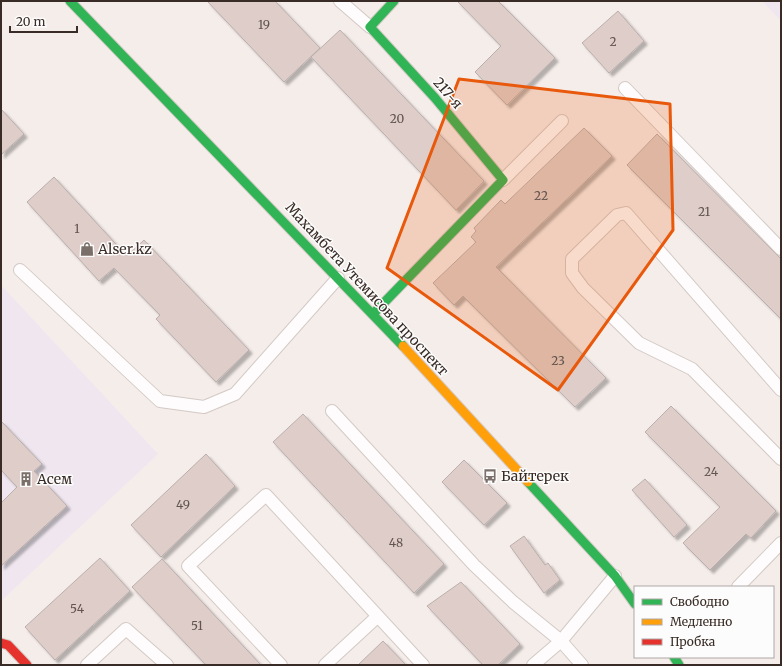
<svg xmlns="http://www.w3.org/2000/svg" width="782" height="666" font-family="Merriweather,serif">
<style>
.education{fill:#efe6f0}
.building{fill:#decdc9;stroke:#baafac;filter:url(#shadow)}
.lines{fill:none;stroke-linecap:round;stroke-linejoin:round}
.lane-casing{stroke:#d3c9c5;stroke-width:14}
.fast-casing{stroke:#d3c9c5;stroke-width:11}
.slow-casing{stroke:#d3c9c5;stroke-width:11}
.jam-casing{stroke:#d3c9c5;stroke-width:11}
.lane{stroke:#fefcfc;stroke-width:12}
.fast{stroke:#30b455;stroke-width:9}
.slow{stroke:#ff9f0a;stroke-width:9}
.jam{stroke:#e5322d;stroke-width:9}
.marked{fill:#e8590c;fill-opacity:0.2;stroke:#e8590c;stroke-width:3;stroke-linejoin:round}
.labels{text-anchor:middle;stroke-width:3;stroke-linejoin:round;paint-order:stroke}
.number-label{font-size:12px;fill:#62544e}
.street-label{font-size:14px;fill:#392b25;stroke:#fcfcfc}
.poi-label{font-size:14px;fill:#392b25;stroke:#fcfcfc;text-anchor:start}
</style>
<defs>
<filter id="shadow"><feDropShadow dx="3.5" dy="3.5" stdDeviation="1" flood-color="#0004"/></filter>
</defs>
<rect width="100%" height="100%" fill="#f5edea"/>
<path class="education" d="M762,1h19v20z
M1,285l157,169 -157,147z"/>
<path class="building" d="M207,1h68l45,47 -36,34z
M457,1h41l57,57 -48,47 -32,-33 26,-26z
M618,11l26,30 -35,32 -27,-30z
M340,30l144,151 -28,29 -145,-153z
M1,109l23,25 -23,21z
M584,128l28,28 -116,111 110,111 -31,29 -112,-111 -9,9 -21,-22 43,-41 -5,-5 5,-6 -2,-3 27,-28 4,4z
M657,134l124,125v60l-154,-154z
M54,177l73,79 17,-16 105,110 -33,32 -60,-63 4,-4 -46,-47 -15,13 -72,-79z
M671,406l105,105 -25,27 -5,-4 -36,36 -27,-27 37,-36 -75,-75z
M303,414l141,150 -30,29 -141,-151z
M1,421l41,43 -8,7 33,35 -66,60v-63l16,-16 -16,-17z
M206,454l29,32 -74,71 -30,-32z
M464,460l43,43 -23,22 -42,-43z
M645,479l42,46 -13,12 -42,-47z
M524,536l21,29 3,-2 12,17 -16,13 -34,-47z
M100,558l30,33 -75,69 -30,-33z
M162,559l99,106h-55l-74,-78z
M461,582l59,62 -22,21h-15l-56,-59z
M383,641l23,24h-48z"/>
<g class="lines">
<defs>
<path id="lane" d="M340,1l30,26
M625,88l156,161
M503,180l59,-59
M20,270l140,131 44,6 31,-13 103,-116
M781,390l-155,-177 -9,2 -45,44v14l11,15 56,55 53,26 89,90
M332,411l142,154 39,37 48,39 21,24
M738,587l43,-44
M87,665l39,-36 41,36
M281,665l-93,-99 78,-71 157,170
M325,665l53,-49
M533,665l28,-24 54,-65"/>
<path id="fast" d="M70,1l333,345
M373,314l130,-134 -68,-82 -65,-71 24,-26
M528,482l87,94 20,28
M674,657l5,8"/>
<path id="slow" d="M403,346l125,136"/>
<path id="jam" d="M1,643l7,2 19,20"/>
</defs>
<use href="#lane" class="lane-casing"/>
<use href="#fast" class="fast-casing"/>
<use href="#slow" class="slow-casing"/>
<use href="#jam" class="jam-casing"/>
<use href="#lane" class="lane"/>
<use href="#fast" class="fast"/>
<use href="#slow" class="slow"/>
<use href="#jam" class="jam"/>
</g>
<path class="marked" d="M459,79l211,25 3,126 -115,160 -171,-122z"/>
<defs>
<symbol id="shop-bare" viewBox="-9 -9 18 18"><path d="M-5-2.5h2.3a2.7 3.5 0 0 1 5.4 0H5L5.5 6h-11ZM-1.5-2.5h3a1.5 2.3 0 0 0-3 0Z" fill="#7b6f6a" stroke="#fcfcfc" stroke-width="2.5" paint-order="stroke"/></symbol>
<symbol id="bus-bare" viewBox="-9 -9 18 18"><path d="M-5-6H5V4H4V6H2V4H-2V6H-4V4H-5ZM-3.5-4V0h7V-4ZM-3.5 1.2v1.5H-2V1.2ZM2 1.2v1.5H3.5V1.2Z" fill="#7b6f6a" stroke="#fcfcfc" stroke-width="2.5" paint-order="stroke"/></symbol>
<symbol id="building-bare" viewBox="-9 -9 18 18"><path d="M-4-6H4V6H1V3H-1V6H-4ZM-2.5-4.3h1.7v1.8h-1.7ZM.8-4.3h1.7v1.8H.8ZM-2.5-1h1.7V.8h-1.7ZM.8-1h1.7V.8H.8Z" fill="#7b6f6a" stroke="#fcfcfc" stroke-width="2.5" paint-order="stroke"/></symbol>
</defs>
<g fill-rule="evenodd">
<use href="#shop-bare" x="77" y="239" width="20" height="20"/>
<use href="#bus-bare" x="480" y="466" width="20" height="20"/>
<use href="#building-bare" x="16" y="469" width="20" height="20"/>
</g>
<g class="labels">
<g class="number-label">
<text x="264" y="29">19</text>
<text x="613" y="46">2</text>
<text x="397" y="123">20</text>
<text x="541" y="200">22</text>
<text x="704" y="216">21</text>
<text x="77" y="233">1</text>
<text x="558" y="365">23</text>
<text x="711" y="476">24</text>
<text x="183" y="509">49</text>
<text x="396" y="547">48</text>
<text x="77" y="613">54</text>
<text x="197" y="630">51</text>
</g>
<g class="street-label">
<text transform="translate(448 93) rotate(49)" y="5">217-я</text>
<text transform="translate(367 289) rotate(47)" y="5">Махамбета Утемисова проспект</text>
</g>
<g class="poi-label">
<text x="98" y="254">Alser.kz</text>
<text x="501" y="481">Байтерек</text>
<text x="37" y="484">Асем</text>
</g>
</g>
<rect width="782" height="666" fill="none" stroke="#392b25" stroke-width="4"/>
<rect x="634" y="586" width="140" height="72" fill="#fcfcfc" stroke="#aea8a6"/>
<rect x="642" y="599" width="20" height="6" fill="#30b455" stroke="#aea8a6"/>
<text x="670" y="606" font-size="12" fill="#392b25">Свободно</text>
<rect x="642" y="619" width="20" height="6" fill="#ff9f0a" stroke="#aea8a6"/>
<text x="670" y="626" font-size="12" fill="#392b25">Медленно</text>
<rect x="642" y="639" width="20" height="6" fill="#e5322d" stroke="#aea8a6"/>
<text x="670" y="646" font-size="12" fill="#392b25">Пробка</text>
<path d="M10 26v6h67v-6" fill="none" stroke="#392b25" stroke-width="2"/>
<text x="16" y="26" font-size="12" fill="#392b25" stroke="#fcfcfc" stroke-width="3" paint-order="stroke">20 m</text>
</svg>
